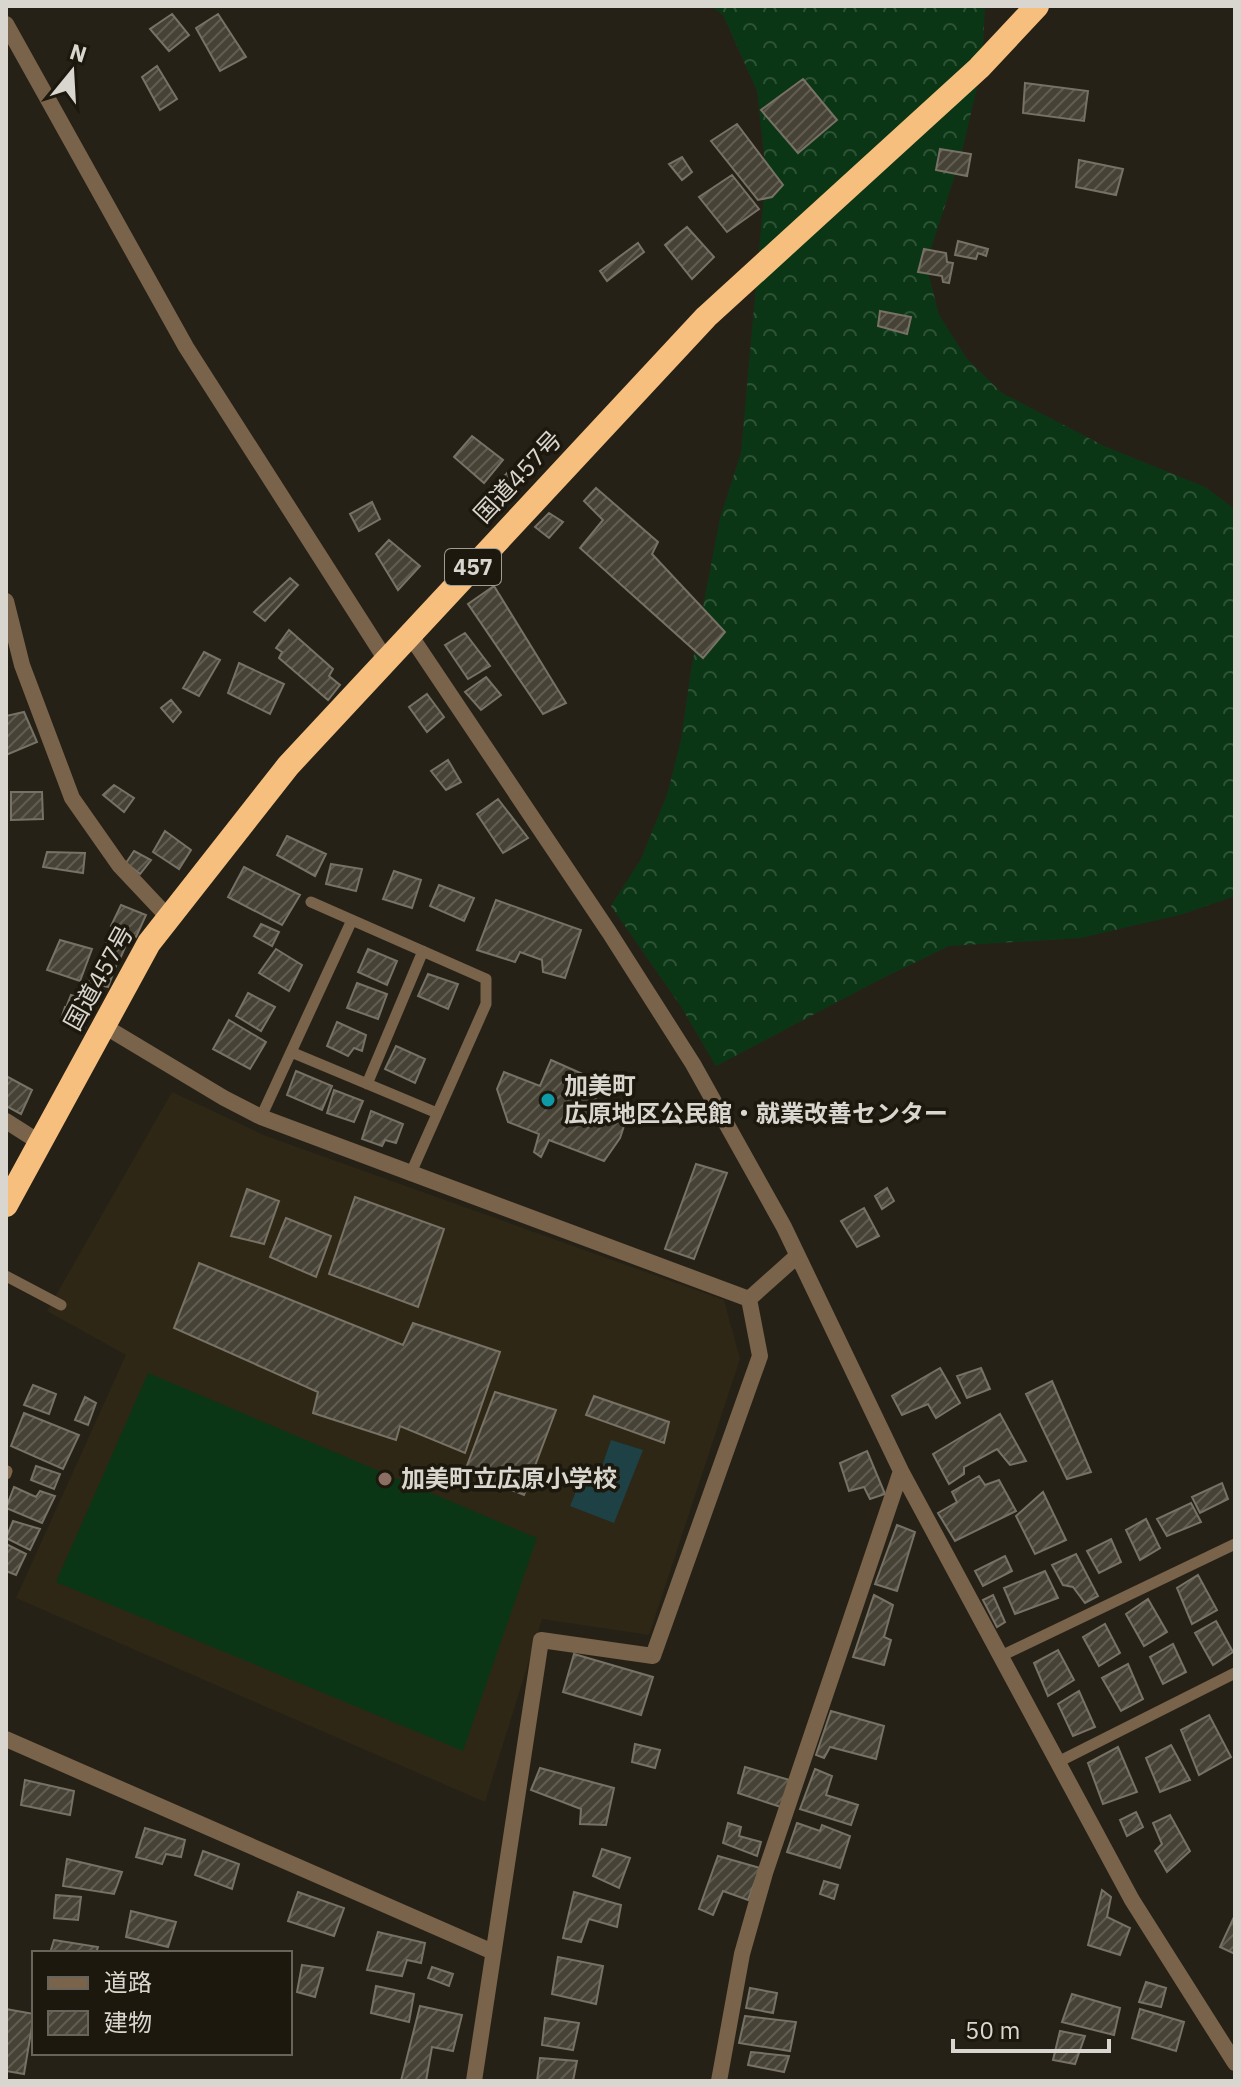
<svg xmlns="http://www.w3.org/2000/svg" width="1241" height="2087" font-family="'IBM Plex Sans','Noto Sans JP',sans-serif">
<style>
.built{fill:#2e2716}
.forest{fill:url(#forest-crowns)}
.pitch{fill:#0b3615}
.water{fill:#1d4145}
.building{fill:url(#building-hatch);stroke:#777265;stroke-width:2}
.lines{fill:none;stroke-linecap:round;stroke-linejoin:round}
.lane{stroke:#79634a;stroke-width:11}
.street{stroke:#79634a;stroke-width:16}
.highway{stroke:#f7bf7e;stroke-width:24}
.culture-dot{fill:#0f9aa8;stroke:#1c180d;stroke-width:3}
.education-dot{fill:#8d6e63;stroke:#1c180d;stroke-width:3}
.labels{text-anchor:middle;stroke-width:7;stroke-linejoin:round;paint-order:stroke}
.shield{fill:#1c180d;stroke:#a09d95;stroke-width:2}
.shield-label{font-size:22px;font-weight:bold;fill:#d9d6cf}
.street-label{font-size:24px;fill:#d9d6cf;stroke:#1c180d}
.poi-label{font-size:24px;font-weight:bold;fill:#d9d6cf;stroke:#1c180d;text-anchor:start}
</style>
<defs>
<pattern id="forest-crowns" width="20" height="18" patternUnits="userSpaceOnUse" patternTransform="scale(2)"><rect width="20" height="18" fill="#0b3615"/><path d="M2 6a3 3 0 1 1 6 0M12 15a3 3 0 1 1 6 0" fill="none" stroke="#2e5236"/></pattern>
<pattern id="building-hatch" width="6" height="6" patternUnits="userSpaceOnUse" patternTransform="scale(2)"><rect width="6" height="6" fill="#474236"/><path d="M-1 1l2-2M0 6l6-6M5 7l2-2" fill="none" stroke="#615d52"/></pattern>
</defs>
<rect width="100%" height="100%" fill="#262116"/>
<path class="built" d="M172,1092l94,44 458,164 16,59 -91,276 -107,-16 -57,183 -469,-204 110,-243 -79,-44z"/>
<path class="forest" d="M711,6h274l-3,60 -22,94 -34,104 13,51 28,44 35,34 102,53 101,41 30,22v387l-52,18 -102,24 -132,8 -68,33 -165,87 -36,-61 -69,-99 30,-47 26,-64 14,-55 10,-70 29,-152 21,-65 25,-280 -9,-82 -34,-76z"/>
<path class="pitch" d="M148,1373l389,165 -74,213 -407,-169z"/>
<path class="water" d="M611,1440l32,10 -29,73 -44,-17 13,-32 15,4z"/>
<path class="building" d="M172,14l17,21 -20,16 -19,-22z
M218,14l28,43 -26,14 -24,-43z
M157,66l20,33 -17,11 -18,-33z
M803,79l34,41 -39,33 -37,-43z
M1025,83l63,8 -4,30 -61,-8z
M737,124l46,61 -11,12 -14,3 -47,-59z
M940,149l31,5 -4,22 -31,-6z
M682,157l10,15 -10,8 -13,-16z
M1079,160l44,9 -7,26 -40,-8z
M732,175l27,34 -32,23 -28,-35z
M687,227l27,30 -22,22 -27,-34z
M958,241l30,8 -2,7 -8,-3 -2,6 -21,-4z
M638,243l6,9 -37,29 -7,-10z
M924,249l22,4 1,9 6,1 -4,20 -6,-1 -1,-6 -24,-4z
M880,311l31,6 -4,17 -29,-8z
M472,436l31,24 -19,23 -30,-26z
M507,473l12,9 -9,12 -13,-10z
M596,488l62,54 -6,12 73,78 -22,26 -123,-110 23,-28 -19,-19z
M372,502l8,17 -21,12 -9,-17z
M549,513l14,9 -14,16 -14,-11z
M389,540l31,26 -22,24 -22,-36z
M290,578l8,7 -33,36 -11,-9z
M494,586l72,117 -23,11 -75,-110z
M289,630l44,39 -4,7 11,9 -12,15 -49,-42 3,-6 -6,-4z
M465,633l25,33 -22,13 -23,-34z
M204,652l16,8 -21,36 -16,-8z
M239,663l45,21 -14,30 -42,-21z
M486,677l15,18 -20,15 -16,-18z
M427,694l17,23 -17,15 -18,-25z
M171,700l10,12 -8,10 -12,-14z
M24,712l13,30 -31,13v-39z
M448,760l13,22 -15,8 -15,-19z
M114,785l20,13 -10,14 -21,-17z
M11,792h31l1,27 -32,1z
M498,799l30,39 -25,15 -26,-39z
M165,831l26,19 -12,19 -26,-17z
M287,836l39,18 -11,22 -38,-21z
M134,851l17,9 -11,14 -14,-11z
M47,852l38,1 -2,20 -40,-6z
M331,864l31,5 -6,22 -30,-7z
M244,867l56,28 -18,30 -54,-28z
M394,871l27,9 -9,28 -29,-9z
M439,885l35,13 -10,23 -34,-15z
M496,900l85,30 -16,48 -22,-6 -1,-12 -22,-8 -5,10 -38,-12z
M121,905l25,10 -10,22 -25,-11z
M261,924l18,8 -7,14 -18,-10z
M108,939l18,6 -6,14 -17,-8z
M60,940l32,9 -12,32 -33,-11z
M276,949l26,16 -13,26 -30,-18z
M368,949l29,12 -10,24 -29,-13z
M98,959l18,7 -8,21 -19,-5z
M428,974l30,10 -10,25 -30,-13z
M357,983l30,11 -9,25 -31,-11z
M248,993l27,14 -14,24 -25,-15z
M71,995l23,8 -2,9 -25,-7z
M65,1007l23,7 -4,15 -24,-7z
M229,1020l37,22 -16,27 -37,-20z
M337,1022l29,13 -4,16 -8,-3 -6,8 -21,-10z
M396,1046l29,13 -10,24 -30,-14z
M551,1060l52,23 -14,29 36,11 -5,15 -16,23 -55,-21 -8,17 -7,-5 5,-18 -31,-12 -11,-33 7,-17 36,14z
M296,1071l36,15 -10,24 -35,-15z
M6,1076l26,14 -11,24 -15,-8z
M334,1090l29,11 -9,21 -27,-9z
M371,1111l32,13 -7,19 -11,-3 -3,6 -20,-7z
M696,1164l31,9 -33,86 -29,-10z
M887,1188l7,13 -12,8 -7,-13z
M247,1189l32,12 -15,43 -33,-8z
M355,1197l89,32 -26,78 -89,-33z
M864,1208l15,28 -22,11 -16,-26z
M286,1218l45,18 -15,41 -46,-20z
M199,1263l204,82 10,-22 87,29 -35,101 -65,-27 -4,14 -83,-27 5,-21 -144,-64z
M940,1368l20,35 -24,15 -8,-14 -26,11 -10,-19z
M981,1368l9,21 -23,9 -10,-22z
M1052,1381l39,91 -24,7 -41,-85z
M33,1385l23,9 -7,20 -25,-9z
M495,1392l61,18 -32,85 -59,-24z
M594,1396l75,26 -5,21 -78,-28z
M85,1397l11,6 -8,22 -13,-5z
M24,1413l55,22 -16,34 -52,-23z
M1000,1414l26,47 -16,4 -13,-16 -33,18v7l-15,10 -16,-30z
M867,1451l18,43 -15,5 -6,-12 -15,4 -9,-28z
M36,1466l24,8 -6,15 -23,-9z
M979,1476l6,9 14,-5 17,31 -61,30 -17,-28 19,-11 -5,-10z
M1222,1483l6,16 -28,14 -8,-16z
M14,1487l22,10 4,-6 15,5 -13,27 -36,-15z
M1043,1492l23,48 -31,14 -19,-38z
M1191,1503l10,19 -34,14 -10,-17z
M1146,1519l14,29 -20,12 -14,-30z
M13,1521l27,8 -10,21 -24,-12z
M897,1525l18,7 -18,59 -22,-7z
M1111,1539l10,23 -22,11 -12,-22z
M6,1544l20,10 -10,21 -10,-4z
M1076,1554l22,42 -13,7 -12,-16 -10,-2 -11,-20z
M1005,1556l7,15 -29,15 -8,-15z
M1045,1571l13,27 -43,16 -11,-26z
M1198,1575l19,35 -25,14 -15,-36z
M874,1595l19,10 -9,32 7,3 -7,25 -31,-8z
M993,1595l12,27 -8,5 -14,-27z
M1148,1599l19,33 -23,14 -18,-32z
M1216,1621l17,31 -20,13 -18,-32z
M1105,1624l15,29 -21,13 -16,-29z
M1173,1644l13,28 -23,12 -13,-27z
M1058,1650l16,30 -26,16 -14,-33z
M574,1654l79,23 -12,38 -78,-23z
M1128,1664l15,35 -22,12 -19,-33z
M1079,1691l16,36 -22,9 -15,-32z
M831,1711l53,15 -8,33 -46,-12 -6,11 -8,-3z
M1209,1715l22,42 -32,18 -18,-45z
M635,1744l25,6 -5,18 -23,-6z
M1171,1745l19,35 -30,12 -14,-34z
M1118,1747l19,45 -34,12 -15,-41z
M745,1767l48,14 -9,27 -46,-15z
M540,1768l74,20 -8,37 -26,-1 1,-15 -50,-19z
M815,1769l17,7 -6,19 32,10 -7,20 -51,-16z
M25,1780l49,11 -4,24 -49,-10z
M1136,1812l7,15 -16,9 -7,-16z
M1170,1815l20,36 -23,21 -12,-21 7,-7 -9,-21z
M728,1823l13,4 -2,9 22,6 -4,14 -34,-13z
M797,1823l23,8 2,-6 28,11 -10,32 -53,-16z
M145,1828l40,12 -4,17 -15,-3 -4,10 -26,-7z
M602,1849l28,9 -11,30 -26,-12z
M203,1851l36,13 -7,25 -37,-14z
M718,1856l42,12 -12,32 -25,-9 -10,24 -14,-6z
M67,1859l55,13 -8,22 -51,-8z
M824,1881l14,4 -4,14 -14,-5z
M1102,1890l9,7 -4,20 23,11 -10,27 -32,-10z
M298,1892l46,16 -10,28 -46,-15z
M574,1892l47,13 -4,22 -28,-8 -8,23 -18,-4z
M56,1895l25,2 -3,23 -24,-2z
M131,1911l45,11 -8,25 -42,-10z
M1234,1917h1v37l-15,-7z
M378,1932l47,11 -4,20 -14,-3 -5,16 -35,-6z
M54,1940l44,7 -2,6h-46z
M558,1957l45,9 -7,38 -44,-10z
M302,1965l21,3 -8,29 -18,-5z
M432,1967l21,7 -4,12 -21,-8z
M1146,1982l20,6 -5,19 -22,-5z
M376,1986l38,8 -5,28 -38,-9z
M750,1988l27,5 -4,20 -27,-5z
M1072,1994l48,14 -6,27 -52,-13z
M420,2006l42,9 -9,36 -21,-4 -6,34h-25z
M6,2009l28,5 -10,60 -18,-3z
M1140,2009l44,13 -8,29 -44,-13z
M745,2016l51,6 -6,29 -51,-8z
M545,2018l34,5 -6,27 -31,-5z
M1060,2031l25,5 -10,28 -22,-4z
M751,2052l38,4 -5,16 -36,-7z
M540,2058l37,3 -4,20h-36z"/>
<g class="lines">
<path class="lane" d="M311,902l175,77v25l-76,171
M291,1052l146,61
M367,1084l56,-133
M261,1117l91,-197
M6,1276l55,29
M6,1474l1,-3
M1001,1656l234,-112
M1058,1762l177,-89"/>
<path class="street" d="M6,24l180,323 200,313
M6,601l16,64 50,133 47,67 49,52
M410,635l199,297 84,132 91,163 117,244 231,429 103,163
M104,1026l120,72 37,19 488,182 48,-43
M6,1121l33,21
M6,1739l487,213
M474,2081l67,-441 112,16 107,-300 -11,-57
M719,2081l23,-127 23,-81 136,-402"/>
<path class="highway" d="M6,1205l143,-262 139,-177 418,-449 273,-249 58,-62"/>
</g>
<circle class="culture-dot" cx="548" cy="1100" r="8"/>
<circle class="education-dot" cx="385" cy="1479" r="8"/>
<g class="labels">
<rect class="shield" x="445" y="549" width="56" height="36" rx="6"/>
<g class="shield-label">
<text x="473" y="575">457</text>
</g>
<g class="street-label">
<text transform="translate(518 477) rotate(-47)" y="8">国道457号</text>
<text transform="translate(99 978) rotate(-61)" y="8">国道457号</text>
</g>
<g class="poi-label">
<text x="564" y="1094">加美町<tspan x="564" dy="28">広原地区公民館・就業改善センター</tspan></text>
<text x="401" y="1487">加美町立広原小学校</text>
</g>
</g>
<rect width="1241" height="2087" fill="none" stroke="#d9d6cf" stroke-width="16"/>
<rect x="32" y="1951" width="260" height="104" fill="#1c180d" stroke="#68645b" stroke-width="2"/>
<rect x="48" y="1977" width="40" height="12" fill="#79634a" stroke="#68645b" stroke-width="2"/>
<text x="104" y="1991" font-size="24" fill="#d9d6cf">道路</text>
<rect x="48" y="2011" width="40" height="24" fill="url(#building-hatch)" stroke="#68645b" stroke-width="2"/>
<text x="104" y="2031" font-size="24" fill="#d9d6cf">建物</text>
<g transform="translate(72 72) rotate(18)" stroke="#1c180d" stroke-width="6" paint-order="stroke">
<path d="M0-6L14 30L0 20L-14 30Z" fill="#d9d6cf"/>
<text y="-12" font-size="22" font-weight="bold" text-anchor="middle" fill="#d9d6cf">N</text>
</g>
<path d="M953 2039v12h156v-12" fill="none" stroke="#d9d6cf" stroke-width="4"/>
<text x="965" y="2039" font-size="24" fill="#d9d6cf" stroke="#1c180d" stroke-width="6" paint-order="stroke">50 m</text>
</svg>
